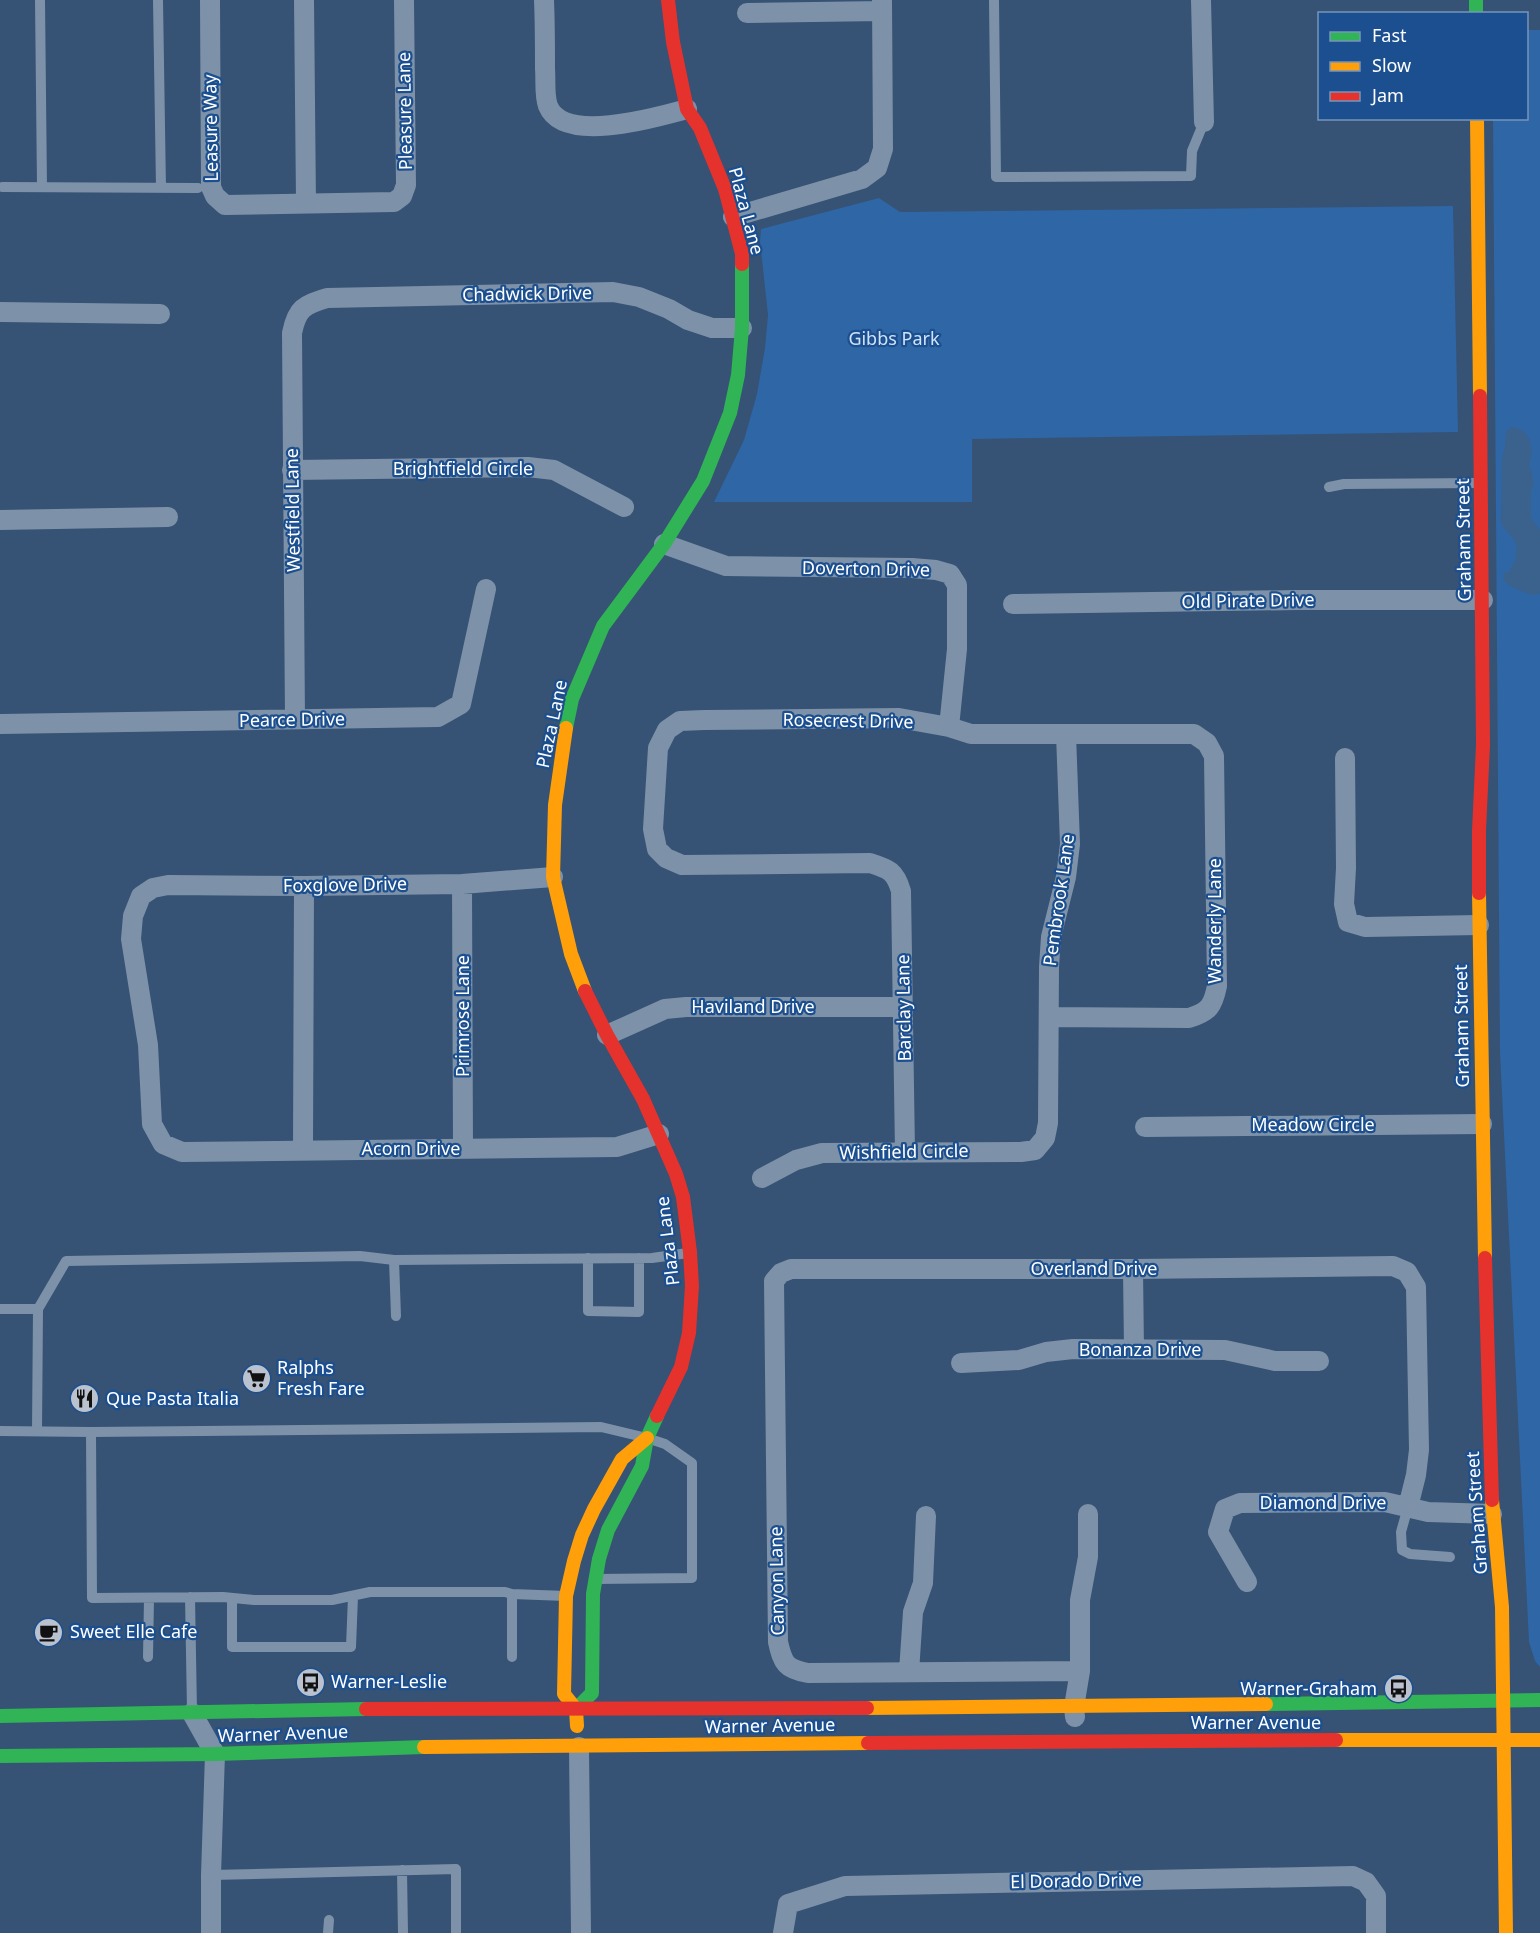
<svg xmlns="http://www.w3.org/2000/svg" width="1540" height="1933" font-family="'Noto Sans',sans-serif">
<style>
.green{fill:#2f66a5}
.water{fill:#3b618d}
.lines{fill:none;stroke-linecap:round;stroke-linejoin:round}
.lane{stroke:#7d92a8;stroke-width:10}
.street{stroke:#7d92a8;stroke-width:20}
.fast{stroke:#30b455;stroke-width:14}
.slow{stroke:#ff9f0a;stroke-width:14}
.jam{stroke:#e5322d;stroke-width:14}
.labels{text-anchor:middle;stroke-width:4.5;stroke-linejoin:round;paint-order:stroke}
.street-label{font-size:18px;fill:#fff;stroke:#1b4f8f}
.park-label{font-size:18px;fill:#cfe3fa;stroke:#1b4f8f}
.poi-label{font-size:18px;fill:#fff;stroke:#1b4f8f;text-anchor:start}
</style>
<rect width="100%" height="100%" fill="#365274"/>
<path class="green" d="M1527,30h13v1637l-5,-6 -6,-19 -29,-589 -7,-934 33,-1z
M879,198l21,14 553,-6 5,226 -486,7v63h-258l30,-62 13,-46 8,-46 3,-33 -8,-74 1,-12z"/>
<path class="water" d="M1512,427c20,3 22,22 17,38 4,8 2,11 5,18l-3,8v27l9,12v63c-2,1 -3,2 -5,2 -4,1 -26,-9 -29,-12 -3,-4 -2,-6 -2,-10l5,-1 7,-13c-1,-5 2,-10 0,-15 -3,-9 -12,-13 -15,-22l1,-65 3,-10 1,-16z"/>
<g class="lines">
<path class="lane" d="M40,0l2,187
M158,0l3,188
M994,0l2,177 195,-1 1,-25 12,-29
M2,187l196,1
M1329,487l15,-3 137,-1
M588,1258v53l51,1v-54
M394,1260l2,56
M0,1309h38
M0,1431l91,1 510,-5 46,11 18,6 27,19v115l-97,1
M37,1431l1,-122 28,-48 294,-5 34,4 258,-2 36,-5
M91,1432l1,166 131,-1 31,3h78l38,-8h135l7,2 54,2
M1408,1507l-7,25 1,18 8,4 40,3
M512,1594v63
M190,1597l2,114
M232,1598v49h119l2,-51
M148,1657l1,-59
M402,1870l1,63
M211,1875l245,-6v64
M328,1933l1,-13"/>
<path class="street" d="M210,0l1,187 4,9 10,9 169,-3 8,-6 4,-11 -2,-185
M304,0l2,203
M544,0c1,23 1,46 1,69 1,12 -1,26 3,37 16,39 109,11 139,3
M1201,0l3,122
M747,13l135,-2
M733,217l129,-38 15,-11 6,-19 -1,-149
M0,312l160,2
M292,470l236,-3 26,3 70,37
M0,520l168,-3
M664,544l62,22 186,2 24,2 14,4 7,11v64l-8,78
M1013,604l284,-4h186
M295,720l-3,-387c5,-25 12,-28 35,-35l286,-6 26,5 30,12 19,11 24,8h30
M0,724l438,-7 23,-13 25,-115
M1345,758l1,110 -2,36 4,18 17,5 114,-2
M553,877l-91,7 -158,2 -136,-1 -15,3 -12,8 -8,20 -2,23 17,106 4,79 11,20 19,8 435,-5 42,-13
M462,884l1,264
M607,1035l58,-26 21,-2h218
M1145,1127l337,-3
M303,1150l1,-264
M905,1152l-4,-261c-6,-20 -12,-22 -31,-28l-188,2 -16,-7 -9,-9 -4,-20 5,-81 9,-18 13,-9 24,-1 195,-2 50,9 22,7h223l13,9 7,13 3,230c-4,20 -8,26 -28,32l-140,-1
M762,1178l34,-18 26,-7 199,-1 14,-2 10,-12 3,-15 1,-156 2,-30 15,-60 4,-33 -4,-110
M1133,1269l1,81
M961,1363l58,-3 27,-8 27,-3 152,1 50,11h44
M1247,1582l-29,-50 7,-23 15,-6 145,-1 43,10 64,2
M1080,1671l-272,2c-22,-4 -25,-9 -30,-31l-4,-361 7,-8 10,-4h342l260,-3 14,6 9,15 3,163 -3,25 -8,32
M909,1672l4,-60 10,-29 3,-67
M192,1713l23,41 -4,121v58
M1075,1717l-1,-10 6,-36v-71l8,-43v-43
M579,1747l2,186
M783,1933l5,-29 57,-18 508,-10 13,6 10,14v37"/>
<path class="fast" d="M1476,0v14
M566,728l6,-29 31,-73 61,-82 39,-63 27,-68 8,-38 4,-47v-64
M1266,1704l274,-4
M576,1709l16,-16 1,-99 6,-35 9,-29 34,-64 5,-28 10,-22
M0,1716l366,-7
M0,1756l215,-2 209,-7"/>
<path class="slow" d="M1477,118l3,278
M566,728l-11,77 -2,72 18,77 14,37
M1479,893l6,365
M1492,1500l10,107 4,326
M867,1708l399,-4
M577,1726l-1,-17 -12,-15 2,-98 8,-35 8,-26 12,-26 28,-50 25,-21
M1336,1740h204
M424,1747l444,-4"/>
<path class="jam" d="M668,0l5,42 14,67 13,19 25,61 17,65v10
M1479,893v-62l4,-86 -3,-349
M585,991l22,44 36,64 33,75 7,23 7,55 2,34 -3,47 -8,34 -24,49
M1485,1258l7,242
M366,1709l501,-1
M868,1743l468,-3"/>
</g>
<defs>
<symbol id="supermarket-disc" viewBox="-11 -11 22 22"><circle r="9.5" fill="#b9c2ce" stroke="#1b4f8f"/><path d="M-6-5.5h2.5l.6 2H6L4.5 2H-2.5L-4.4-4H-6ZM-1.5 3.2a1.3 1.3 0 1 0 .1 0ZM3 3.2a1.3 1.3 0 1 0 .1 0Z" fill="#111"/></symbol>
<symbol id="restaurant-disc" viewBox="-11 -11 22 22"><circle r="9.5" fill="#b9c2ce" stroke="#1b4f8f"/><path d="M-5-6h1v4h1v-4h1v4h1v-4h1v5L-1.5 .5V6h-2V.5L-5-1ZM5-6V6H3V1.5H1.5Q1.5-4 5-6Z" fill="#111"/></symbol>
<symbol id="cafe-disc" viewBox="-11 -11 22 22"><circle r="9.5" fill="#b9c2ce" stroke="#1b4f8f"/><path d="M-5.5-4.5H6V0H3Q3 3.5 0 3.5H-2.5Q-5.5 3.5-5.5 0ZM3-3.2v2h1.7v-2ZM-6 4.5H4V6H-6Z" fill="#111"/></symbol>
<symbol id="bus-disc" viewBox="-11 -11 22 22"><circle r="9.5" fill="#b9c2ce" stroke="#1b4f8f"/><path d="M-5-6H5V4H4V6H2V4H-2V6H-4V4H-5ZM-3.5-4V0h7V-4ZM-3.5 1.2v1.5H-2V1.2ZM2 1.2v1.5H3.5V1.2Z" fill="#111"/></symbol>
</defs>
<g fill-rule="evenodd">
<use href="#supermarket-disc" x="240" y="1362" width="33" height="33"/>
<use href="#restaurant-disc" x="68" y="1382" width="33" height="33"/>
<use href="#cafe-disc" x="32" y="1616" width="33" height="33"/>
<use href="#bus-disc" x="294" y="1666" width="33" height="33"/>
<use href="#bus-disc" x="1382" y="1672" width="33" height="33"/>
</g>
<g class="labels">
<g class="street-label">
<text transform="translate(405 111) rotate(-91)" y="6">Pleasure Lane</text>
<text transform="translate(211 128) rotate(-91)" y="6">Leasure Way</text>
<text transform="translate(746 211) rotate(75)" y="6">Plaza Lane</text>
<text transform="translate(527 294) rotate(-1)" y="6">Chadwick Drive</text>
<text x="463" y="475">Brightfield Circle</text>
<text transform="translate(293 510) rotate(-91)" y="6">Westfield Lane</text>
<text transform="translate(1464 540) rotate(-91)" y="6">Graham Street</text>
<text transform="translate(866 569) rotate(1)" y="6">Doverton Drive</text>
<text transform="translate(1248 601) rotate(-1)" y="6">Old Pirate Drive</text>
<text transform="translate(292 720) rotate(-1)" y="6">Pearce Drive</text>
<text transform="translate(848 721) rotate(1)" y="6">Rosecrest Drive</text>
<text transform="translate(552 724) rotate(-78)" y="6">Plaza Lane</text>
<text transform="translate(345 885) rotate(-1)" y="6">Foxglove Drive</text>
<text transform="translate(1059 900) rotate(-82)" y="6">Pembrook Lane</text>
<text transform="translate(1215 921) rotate(-90)" y="6">Wanderly Lane</text>
<text x="753" y="1013">Haviland Drive</text>
<text transform="translate(904 1008) rotate(-91)" y="6">Barclay Lane</text>
<text transform="translate(463 1016) rotate(-90)" y="6">Primrose Lane</text>
<text transform="translate(1462 1026) rotate(-91)" y="6">Graham Street</text>
<text x="1313" y="1131">Meadow Circle</text>
<text x="411" y="1155">Acorn Drive</text>
<text transform="translate(904 1152) rotate(-1)" y="6">Wishfield Circle</text>
<text transform="translate(668 1241) rotate(-97)" y="6">Plaza Lane</text>
<text x="1094" y="1275">Overland Drive</text>
<text x="1140" y="1356">Bonanza Drive</text>
<text x="1323" y="1509">Diamond Drive</text>
<text transform="translate(1477 1513) rotate(-94)" y="6">Graham Street</text>
<text transform="translate(777 1581) rotate(-91)" y="6">Canyon Lane</text>
<text x="1256" y="1729">Warner Avenue</text>
<text transform="translate(770 1726) rotate(-1)" y="6">Warner Avenue</text>
<text transform="translate(283 1734) rotate(-2)" y="6">Warner Avenue</text>
<text transform="translate(1076 1881) rotate(-1)" y="6">El Dorado Drive</text>
</g>
<g class="park-label">
<text x="894" y="345">Gibbs Park</text>
</g>
<g class="poi-label">
<text x="277" y="1374">Ralphs<tspan x="277" dy="21">Fresh Fare</tspan></text>
<text x="106" y="1405">Que Pasta Italia</text>
<text x="70" y="1638">Sweet Elle Cafe</text>
<text x="331" y="1688">Warner-Leslie</text>
<text x="1377" y="1695" text-anchor="end">Warner-Graham</text>
</g>
</g>
<rect x="1318" y="12" width="210" height="108" fill="#1b4f8f" stroke="#7695bc" stroke-width="1.5"/>
<rect x="1330" y="32" width="30" height="9" fill="#30b455" stroke="#7695bc" stroke-width="1.5"/>
<text x="1372" y="42" font-size="18" fill="#ffffff">Fast</text>
<rect x="1330" y="62" width="30" height="9" fill="#ff9f0a" stroke="#7695bc" stroke-width="1.5"/>
<text x="1372" y="72" font-size="18" fill="#ffffff">Slow</text>
<rect x="1330" y="92" width="30" height="9" fill="#e5322d" stroke="#7695bc" stroke-width="1.5"/>
<text x="1372" y="102" font-size="18" fill="#ffffff">Jam</text>
</svg>
